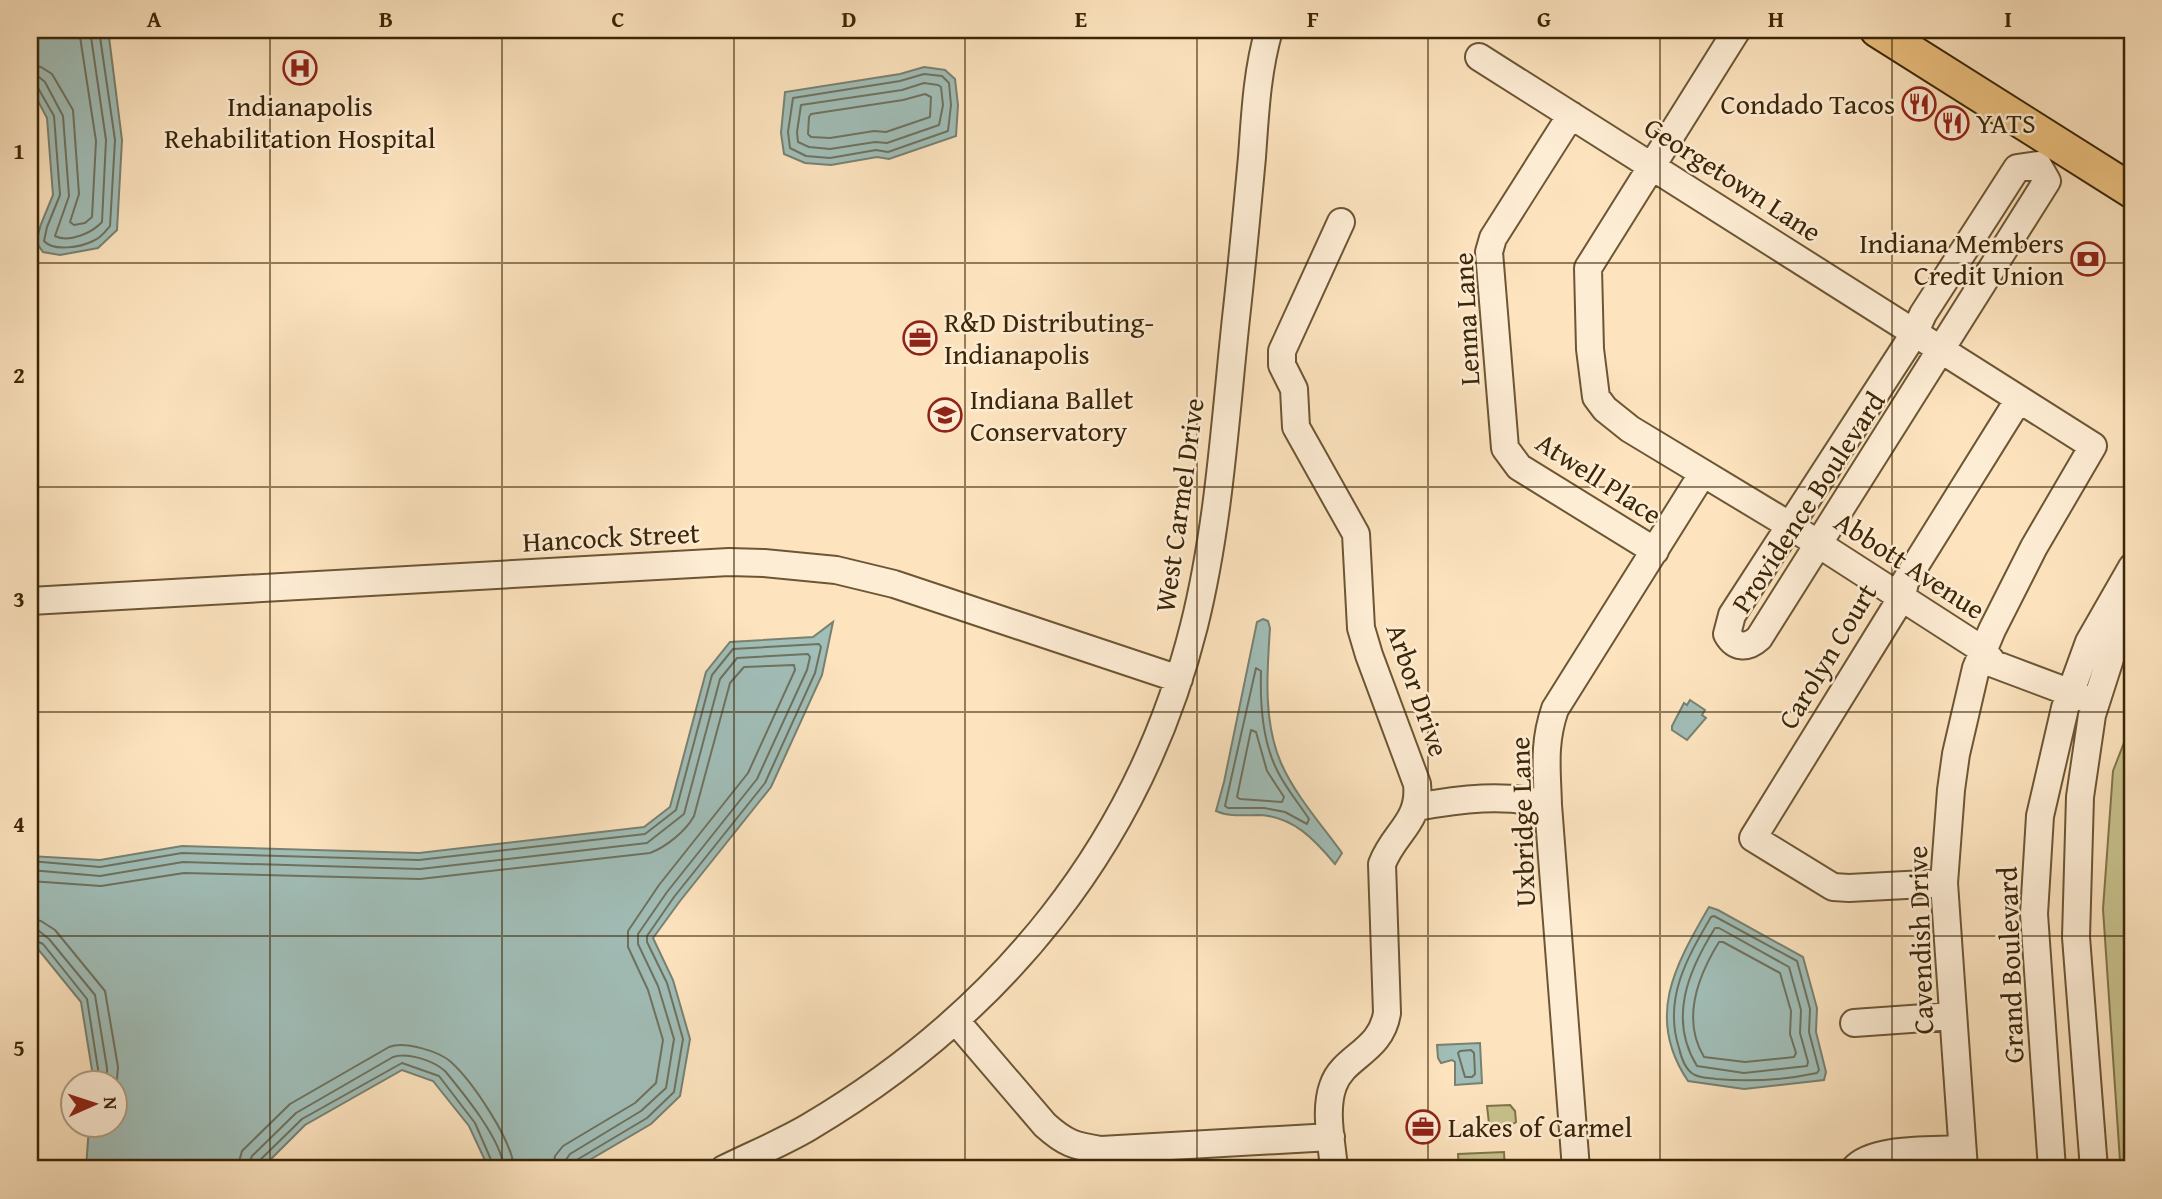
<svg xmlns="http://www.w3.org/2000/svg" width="2162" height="1199" font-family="'Gentium Book Plus',serif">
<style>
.green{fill:#c7c28d;stroke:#81744a;stroke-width:2}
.water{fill:#a1beb8;stroke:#788171;stroke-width:2}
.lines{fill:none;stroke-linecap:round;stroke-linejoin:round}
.shore{stroke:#6e725f;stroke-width:2}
.minor-casing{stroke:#6c5634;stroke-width:30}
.major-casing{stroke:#3b2606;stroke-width:37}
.minor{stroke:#feedd5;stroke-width:26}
.major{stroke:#eec280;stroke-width:33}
.grid{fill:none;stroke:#3b2606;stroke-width:2;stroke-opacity:0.55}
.labels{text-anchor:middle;stroke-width:5;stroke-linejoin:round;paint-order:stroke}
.poi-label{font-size:28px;fill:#3b2606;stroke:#feedd5;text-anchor:start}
.street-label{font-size:28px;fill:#3b2606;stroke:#feedd5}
.neatline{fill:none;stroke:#3b2606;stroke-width:2.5}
.grid-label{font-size:23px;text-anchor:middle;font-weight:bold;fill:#3b2606}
</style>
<rect width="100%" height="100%" fill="#fde4bf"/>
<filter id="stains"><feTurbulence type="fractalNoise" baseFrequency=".00286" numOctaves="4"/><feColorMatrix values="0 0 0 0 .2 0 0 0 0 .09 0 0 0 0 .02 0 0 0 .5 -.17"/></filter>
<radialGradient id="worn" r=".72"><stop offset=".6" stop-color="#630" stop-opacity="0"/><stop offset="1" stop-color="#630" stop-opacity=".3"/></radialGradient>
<path class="green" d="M2132,722v439h-12l-17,-252 10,-138z
M1510,1105l5,6 1,11 -16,10h-10l-3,-26z
M1504,1152l1,17h-46l-1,-15z"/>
<path class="water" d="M30,30h74l5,7 13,103 -5,90 -19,18 -38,7 -17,-3 -7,-10 5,-18 12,-29 -6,-77 -17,-32z
M924,67l21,3 10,9 3,26 -2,31 -67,23 -12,-2 -46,8 -26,-2 -21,-9 -3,-21 4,-41 115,-18z
M1263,619l5,2 2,7c-3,44 -7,93 11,135 14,32 40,61 61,90l-7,11c-20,-24 -42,-48 -76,-49 -15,0 -30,2 -43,-4l8,-29 33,-160z
M833,622l-11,53 -51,112 -91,114 -27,37 20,42 17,59 -10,57 -29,28 -77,45h-85l-20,-43 -36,-45 -31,-11 -97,55 -44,44h-175l3,-43h27v-42l-25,-1 1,-13 -11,-68 -43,-53 -8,-5v-88l70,4 82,-14 237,7 225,-26 26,-20 36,-135 24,-30 83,-5z
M1690,700l15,10 -3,5 4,3 -19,22 -15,-10v-4l12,-23 3,2z
M1709,907l9,3 85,47 14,51 -1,24 10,40 -2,8 -80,9 -56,-8c-43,-64 -13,-115 21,-174z
M1480,1043l2,40 -27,2v-23l-3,-2 -11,3 -3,-5 -1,-13z"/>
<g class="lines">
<path class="shore" d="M30,65l11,2 11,7 21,36 6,84 -9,28 4,3 11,-2 7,-6 4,-76 -17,-111
M924,74l18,2 7,7 2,22 -3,26 -60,21 -12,-2 -46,8 -24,-2 -16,-8 -2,-16 5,-34 107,-17z
M30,76l9,1 6,5 18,34 6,80 -14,40c14,7 37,-3 47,-14l4,-82 -16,-110
M924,83l14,2 3,2 2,18 -4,20 -52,18 -12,-1 -45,7 -21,-2 -11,-5 -1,-10 4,-27 101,-15z
M30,84l8,4 16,28 6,79 -13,32 -3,14c10,11 37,6 49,0 7,-2 13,-10 17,-15l5,-86 -16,-110
M925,94l6,3 -1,20 -44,15 -12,-1 -44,7 -19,-1 -3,-3 1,-17 2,-3 92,-14z
M1256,668l5,3c-1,32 1,68 15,97 8,18 22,34 33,51l-2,5 -22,-12 -21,-4h-36l-3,-2z
M1251,730l5,2 11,39 17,26 -2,5 -42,-3 -3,-2z
M30,861l70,6 82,-14 237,7 226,-26 31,-24 36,-135 21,-26 86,-5 2,3 -6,26 -50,110 -91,114 -27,39v6l20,41 16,56 -9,53 -27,26 -72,43 -3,8
M30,870l70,6 83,-14 237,7 227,-26 37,-29 36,-135 17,-21 71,-4 2,3 -3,13 -50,109 -90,113 -29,42v10l20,42 16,53 -8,49 -25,23 -71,43 -5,7 -2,8
M30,881l71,5 83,-13 236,6 230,-26c16,-6 36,-22 44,-37l36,-133 14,-16 50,-2 1,5 -47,103 -89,112 -31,46v16l20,43 15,50 -7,43 -21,20 -72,43 -8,10 -2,13
M1714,916l83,45 13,48 -1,23 10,38 -2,3c-33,7 -67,9 -101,6 -7,-1 -15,-1 -21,-4 -9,-4 -14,-18 -16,-27 -16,-49 8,-90 32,-131z
M30,919l11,2 14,9 50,61 13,76 -2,24
M1715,928h4l70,39 12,43 -1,23 8,29 -1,4 -63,7 -47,-7c-29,-47 -9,-95 18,-138z
M30,930l9,1 10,8 46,56 12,73v16
M30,938l13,6 44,55 11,70v15
M1719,942h4l57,31 11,38 -1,23 6,19 -2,4 -49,5 -41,-5c-23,-38 -6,-81 15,-115z
M1471,1050l3,3 1,21 -3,3h-7l-7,-24 2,-2z
M237,1169l5,-18 48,-47 99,-57c15,-6 50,4 62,15 21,19 62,79 63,107
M247,1169l5,-13 44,-43 97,-56c15,-5 41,4 52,14 19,23 57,69 59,98
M256,1169l2,-7 44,-43 100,-56 37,13 36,47 20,46"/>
<defs>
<path id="minor" d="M1737,30l-149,238 2,81 6,48 9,12 25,20 159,96 194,125 11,14 101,38
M1479,57l614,389 -59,101 -42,83 -16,38 -20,86 -5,36 -7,93 20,286
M1571,115l-78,123 -4,14 16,196 14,19 136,84
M2038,165l9,16 -288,457c-12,11 -24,10 -32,-4l5,-19 182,-281 9,-20 94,-146z
M30,601l699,-39 35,1 72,7 58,14 285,95
M1417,807c42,-8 89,-14 131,-2
M1944,883l-95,5 -16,-1 -80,-49 149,-241 3,-15 114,-183
M956,1021l89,104c20,18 29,21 56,25l230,-13
M1854,1023l99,-7
M724,1169c28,-14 58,-26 85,-42 192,-114 330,-282 385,-501 25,-100 31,-205 42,-308 6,-53 11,-107 16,-161 3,-42 5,-86 17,-127
M1334,1169c-2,-26 -10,-58 -1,-83 10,-30 48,-34 54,-73l-5,-149c12,-32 39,-42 35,-80l-48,-129 -8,-27 -5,-94 -60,-107 -2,-38 -12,-24v-14l59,-129
M1576,1169l-28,-364c-1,-36 -5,-61 7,-96l148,-236
M1854,1169c19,-22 78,-18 108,-20
M2052,1169l-18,-255 6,-98 25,-108 24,-66 43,-75
M2094,1169l-18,-232 4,-140 12,-82 25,-78 15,-29"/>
<path id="major" d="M1877,30l255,161"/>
</defs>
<use href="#minor" class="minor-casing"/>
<use href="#major" class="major-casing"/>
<use href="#minor" class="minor"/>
<use href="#major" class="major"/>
</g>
<path class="grid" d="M270,30v1139M502,30v1139M734,30v1139M965,30v1139M1197,30v1139M1428,30v1139M1660,30v1139M1892,30v1139M30,263h2102M30,487h2102M30,712h2102M30,936h2102"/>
<defs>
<symbol id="hospital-ring" viewBox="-11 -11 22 22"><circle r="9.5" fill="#feedd5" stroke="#8f2418" stroke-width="1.5"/><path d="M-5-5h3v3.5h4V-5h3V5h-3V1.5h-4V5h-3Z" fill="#8f2418"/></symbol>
<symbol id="restaurant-ring" viewBox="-11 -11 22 22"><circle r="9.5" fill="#feedd5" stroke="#8f2418" stroke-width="1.5"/><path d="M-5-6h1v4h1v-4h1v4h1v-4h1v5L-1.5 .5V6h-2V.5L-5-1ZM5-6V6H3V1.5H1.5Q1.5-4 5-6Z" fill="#8f2418"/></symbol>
<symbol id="bank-ring" viewBox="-11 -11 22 22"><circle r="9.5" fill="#feedd5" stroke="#8f2418" stroke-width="1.5"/><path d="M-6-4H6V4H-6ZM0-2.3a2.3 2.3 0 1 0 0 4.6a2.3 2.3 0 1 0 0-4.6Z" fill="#8f2418"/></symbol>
<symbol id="office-ring" viewBox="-11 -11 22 22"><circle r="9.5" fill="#feedd5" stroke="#8f2418" stroke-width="1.5"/><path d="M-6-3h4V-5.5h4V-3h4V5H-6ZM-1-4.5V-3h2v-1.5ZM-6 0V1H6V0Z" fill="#8f2418"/></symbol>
<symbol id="school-ring" viewBox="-11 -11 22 22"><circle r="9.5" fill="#feedd5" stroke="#8f2418" stroke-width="1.5"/><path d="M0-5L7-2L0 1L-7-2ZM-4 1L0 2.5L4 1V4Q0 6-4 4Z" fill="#8f2418"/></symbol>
</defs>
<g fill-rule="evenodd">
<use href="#hospital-ring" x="281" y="49" width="38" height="38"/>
<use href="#restaurant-ring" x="1900" y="85" width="38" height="38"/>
<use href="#restaurant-ring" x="1933" y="104" width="38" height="38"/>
<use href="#bank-ring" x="2069" y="240" width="38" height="38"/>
<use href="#office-ring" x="901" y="319" width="38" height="38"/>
<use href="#school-ring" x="926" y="396" width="38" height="38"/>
<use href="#office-ring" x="1404" y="1108" width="38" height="38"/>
</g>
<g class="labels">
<g class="poi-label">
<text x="1895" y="114" text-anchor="end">Condado Tacos</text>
<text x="300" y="116" text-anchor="middle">Indianapolis<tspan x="300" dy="32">Rehabilitation Hospital</tspan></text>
<text x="1976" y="133">YATS</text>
<text x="2064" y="253" text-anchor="end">Indiana Members<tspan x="2064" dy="32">Credit Union</tspan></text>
<text x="944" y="332">R&amp;D Distributing-<tspan x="944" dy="32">Indianapolis</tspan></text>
<text x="970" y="409">Indiana Ballet<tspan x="970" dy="32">Conservatory</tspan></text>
<text x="1448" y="1137">Lakes of Carmel</text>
</g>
<g class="street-label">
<text transform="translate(1733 179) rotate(33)" y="10">Georgetown Lane</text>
<text transform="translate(1466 319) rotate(-93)" y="10">Lenna Lane</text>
<text transform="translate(1599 478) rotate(33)" y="10">Atwell Place</text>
<text transform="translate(1808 502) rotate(-57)" y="10">Providence Boulevard</text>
<text transform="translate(1179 505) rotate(-82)" y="10">West Carmel Drive</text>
<text transform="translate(611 537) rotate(-3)" y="10">Hancock Street</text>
<text transform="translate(1910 565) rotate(33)" y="10">Abbott Avenue</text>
<text transform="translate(1827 656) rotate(-59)" y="10">Carolyn Court</text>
<text transform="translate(1418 690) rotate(71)" y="10">Arbor Drive</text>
<text transform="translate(1522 822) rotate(-92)" y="10">Uxbridge Lane</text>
<text transform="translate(1920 940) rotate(-92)" y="10">Cavendish Drive</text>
<text transform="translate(2010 965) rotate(-92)" y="10">Grand Boulevard</text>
</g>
</g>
<rect width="2162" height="1199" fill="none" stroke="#fde4bf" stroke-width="77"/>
<g transform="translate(94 1104) rotate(87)"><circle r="33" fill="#feedd5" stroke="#b09d82" stroke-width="2"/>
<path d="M0-5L12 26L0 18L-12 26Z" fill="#8f2418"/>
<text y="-10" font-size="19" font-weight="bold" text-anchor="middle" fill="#3b2606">N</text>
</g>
<rect x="38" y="38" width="2086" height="1122" class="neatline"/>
<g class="grid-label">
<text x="154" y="27">A</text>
<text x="386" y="27">B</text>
<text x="618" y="27">C</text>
<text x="849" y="27">D</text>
<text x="1081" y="27">E</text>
<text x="1313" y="27">F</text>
<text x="1544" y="27">G</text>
<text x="1776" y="27">H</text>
<text x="2008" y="27">I</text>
<text x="19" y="159">1</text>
<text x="19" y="383">2</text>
<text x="19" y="607">3</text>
<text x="19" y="832">4</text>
<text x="19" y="1056">5</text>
</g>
<rect width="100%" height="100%" filter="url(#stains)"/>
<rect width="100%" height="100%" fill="url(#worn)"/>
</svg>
